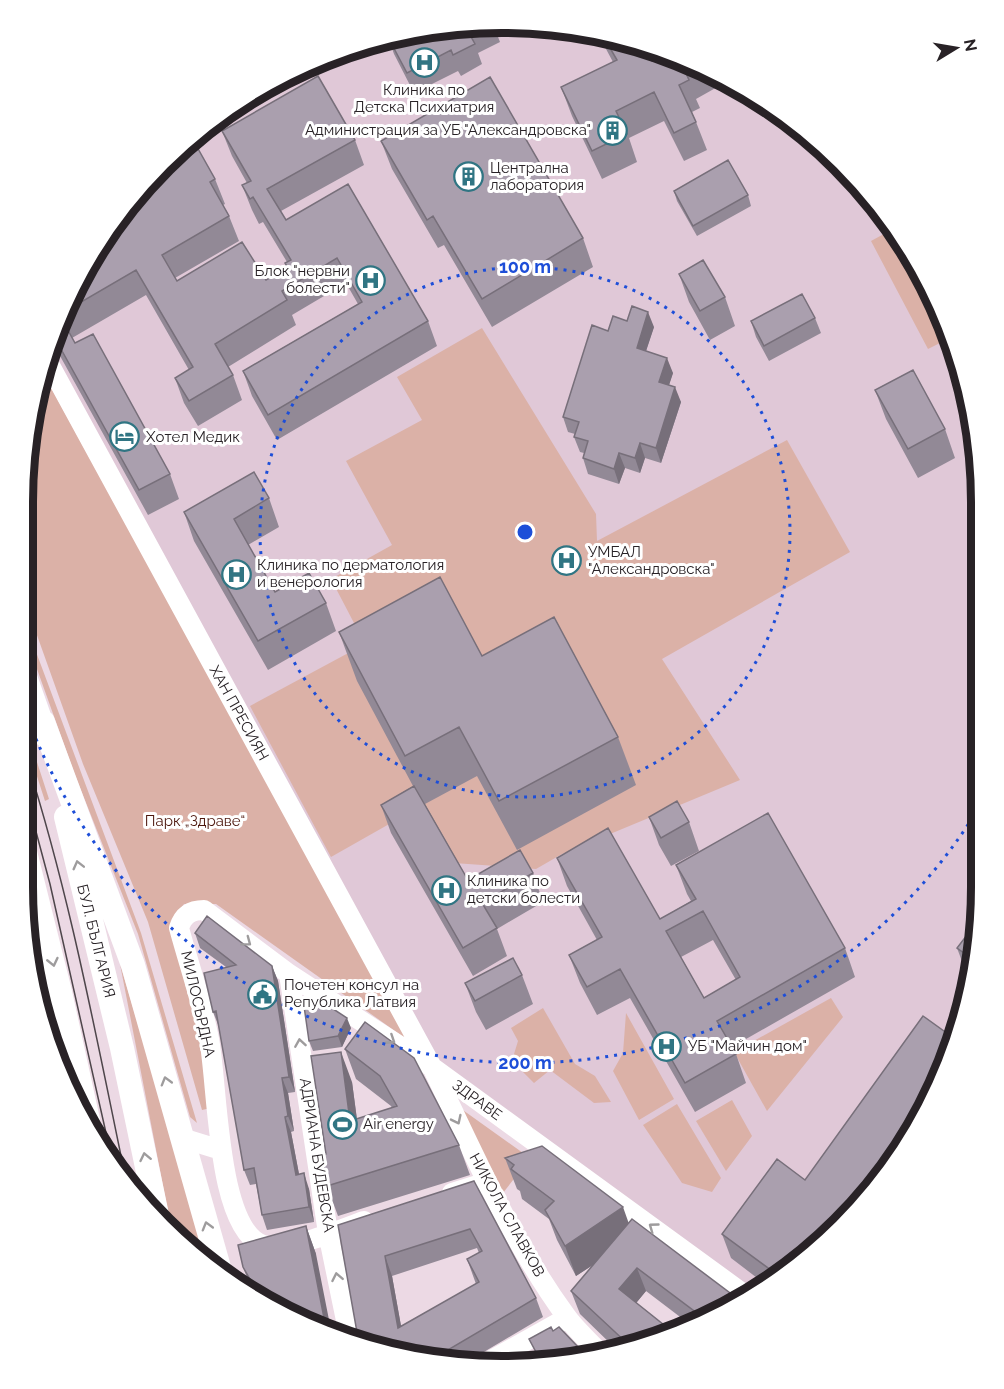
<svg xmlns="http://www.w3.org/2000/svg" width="1004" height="1389" font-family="Raleway,sans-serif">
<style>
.built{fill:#e0c8d7}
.green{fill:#dbb1a7}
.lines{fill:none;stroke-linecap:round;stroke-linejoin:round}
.minor{stroke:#fff;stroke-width:20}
.major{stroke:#fff;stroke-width:24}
.tram{stroke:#4e464b;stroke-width:1.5}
.wall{fill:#928996;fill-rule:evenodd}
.shaded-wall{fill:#776f7a}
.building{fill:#aa9fae;stroke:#776f7a;stroke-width:1.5;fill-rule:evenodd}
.oneway{stroke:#9e9c9d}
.ring{fill:none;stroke:#1d4ed8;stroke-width:3;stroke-dasharray:3 6}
.labels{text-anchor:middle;stroke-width:6;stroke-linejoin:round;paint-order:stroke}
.poi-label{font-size:15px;fill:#282226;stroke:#fff;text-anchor:start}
.street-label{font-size:15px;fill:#282226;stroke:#fff}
.park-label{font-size:15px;fill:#4d180e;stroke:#fff}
.rim{fill:none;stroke:#282226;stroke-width:8}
.centre{fill:#1d4ed8;stroke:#fff;stroke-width:3}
.ring-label{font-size:18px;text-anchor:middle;font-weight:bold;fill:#1d4ed8;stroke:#fff;stroke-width:6;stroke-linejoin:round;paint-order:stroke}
</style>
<rect width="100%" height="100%" fill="#ecd9e4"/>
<path class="built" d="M470,24l94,3 92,21 85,39 77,54 64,69 63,108 32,121 3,480 -15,92 -33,88 -138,168 -49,28 -313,-228 -385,-707 56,-124 107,-114 80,-50 88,-33z"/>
<path class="green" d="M893,229l52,89 5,20 -22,11 -57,-108z
M482,328l114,186 1,27 190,-101 63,112 -188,107 78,121 -178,74 -26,15 -82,-6 -33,-57 -90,51 -81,-151 115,-62 -34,-65 61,-34 -46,-84 76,-41 -25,-43z
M42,371l367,670 -193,-137h-32l-13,19 25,90 15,95 -9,2 -54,-188 -65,-158 -60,-168v-94l16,-124z
M23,617l118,316 56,190 -7,-6 -52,-183 -63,-159 -52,-145z
M23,719l26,80 -4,2 -22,-68z
M120,964l90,300 -24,-16 -14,-16z
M831,998l12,19 -76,94 -33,-59z
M543,1008l32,56 20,12 16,26 -17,1 -44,-33 -16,13 -15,-15 -5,-14 4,-13 -7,-13z
M626,1013l48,86 -35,21 -26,-49 10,-18z
M732,1100l20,36 -26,35 -30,-50z
M453,1103l77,55 -27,35z
M677,1104l44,74 -9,14 -30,-9 -39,-58z"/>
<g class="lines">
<path class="minor" d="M47,360l385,707c40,83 79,174 134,249 9,13 23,25 34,37
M289,974l39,259 21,102
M182,1138l39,12
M452,1193l35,-11
M364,1221c-23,8 -78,32 -101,24 -47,-17 -45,-162 -54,-206 -7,-37 -20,-74 -30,-111 4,-13 12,-18 25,-18l85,64 143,93 313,228
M488,1362l79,-44"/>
<path class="major" d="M23,671l23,65
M43,722l90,243 87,306
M66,817l56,231 35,167
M23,844l37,148 28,128"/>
<path class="tram" d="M23,749c46,140 73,287 103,431
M23,783l27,101 63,280"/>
</g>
<path class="wall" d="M470,24h23l7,18 -22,11 4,11 -21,12 -3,-5 -44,22 -20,-39 -6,-17z
M598,34l45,11 9,16 16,-8 60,28 -32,18 4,9 -8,4 4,10 11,28 -23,11 -20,-40 -35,17 8,24 -35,17 -30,-63 -11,-29 52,-25z
M222,131l133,9 9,25 -83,46 5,9 142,101 9,25 -160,94 -25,-44 -9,-25 115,-67 -12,-21 -54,32 4,10 -68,42 5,8 9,25 -44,26 -14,-23 -9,-25 14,-8 -43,-75 -74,43 3,5 95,131 9,25 -31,16 -94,-170 49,-109 112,-57 10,25 -2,1 6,11 10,25 -64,37 2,3 89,-1 21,-12 -2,-5 2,-1 -24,-40 -4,2 -7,-14 -10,-25 5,-2 -15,-27z
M381,141l202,97 10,29 -101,60 -48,-82 -6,3 -46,-79z
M674,191l74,4 3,11 -54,30 -20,-35z
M916,268l23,40 -11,4 -17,-42z
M679,274l46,23 10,29 -25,14 -21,-38z
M815,318l6,15 -52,28 -13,-24 -5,-16z
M627,321l27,6 -8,24 27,22 -4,12 12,17 -20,61 -16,-5 -5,15 -15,-5 -6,16 -31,-10 -5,-16 1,-5 -4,-1 -6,-15 1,-3 -7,-2 -5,-15 45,-86z
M875,390l70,39 10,29 -37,20 -32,-59z
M269,498l10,29 -31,18 27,47 51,11 10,28 -68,39 -74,-129 -10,-29z
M339,632l143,24 136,81 18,48 -119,65 -40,-74 -52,28 43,76 65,-7 10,29 -46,27 10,27 -34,20 -82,-143 -10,-28 32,-19 -56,-105z
M980,776v25l-6,-17z
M649,817l40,5 10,29 -28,15 -12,-21z
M557,858l103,61 31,-18 -4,-7 -11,-29 169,83 10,29 -123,70 4,7 10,29 -51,29 -65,-114 -33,17 -17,-32 -11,-28 28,-15 -30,-54zM713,940l23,40 -32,18 -23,-41z
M980,918l-9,58 -5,-4 -9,-24z
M195,933l77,33 6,15 17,111 -7,1 6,38 -3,1 8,42 10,15 5,33 -47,8 -5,-15 -6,-31 -6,1 -6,-15 -25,-143 -6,-15 13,-45 -26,-19z
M522,975l11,29 -47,26 -10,-18 -11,-29z
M365,1022l94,123 11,30 -132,41 -11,-30 -1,-32 26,-72 5,37 35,-11 -1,-2 -35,-27 -11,-30z
M351,1028l-9,19 -29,4 -4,-10z
M505,1158l124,65 109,76 -46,27 -46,-35 -10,12 38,30 -58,16 -36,-35 -9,-23 22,-26 -17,11 -19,-36 -8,-21 -27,-20 -2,-8 -3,-2z
M805,1180l-11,87 -29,17 -34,-26 -9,-24z
M474,1181l62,117 7,19 -76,45h-28l-81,-24 -20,-113zM477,1248l2,5 -12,6 9,25 -75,42 -9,-50z
M306,1226l10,28 -26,63 -38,-26 -9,-24z"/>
<path class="shaded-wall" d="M648,312l6,15 -12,36 -5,-15z
M667,358l6,15 -8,24 -6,-15z
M675,387l6,15 -20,61 -5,-15z
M640,443l5,15 -5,15 -5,-15z
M619,453l6,15 -6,16 -5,-15z
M272,966l6,15 17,111 -6,-15z
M347,1018l4,10 -9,19 -4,-11z
M341,1052l11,30 9,69 -11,-30z
M282,1078l6,15 6,38 -6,-15z
M939,1082l-7,17 -69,104 -23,21z
M285,1117l6,15 11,58 -6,-15z
M304,1173l5,16 5,33 -5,-15z
M623,1207l11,31 -58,38 -11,-30z
M306,1226l10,28 15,76 -5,-2z
M385,1256l7,20 13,72 -7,-20z
M637,1268l9,23 -18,22 -9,-24z
M579,1348l3,10 -17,4z"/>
<path class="building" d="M470,24h17l-18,9 6,11 -22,11 -2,-5 -44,23 -19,-36z
M603,36l40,9 9,16 16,-8 26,12 -9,6 4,9 -10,5 17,37 -22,11 -20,-41 -38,19 11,23 -35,17 -31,-64 56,-27z
M318,76l37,64 -88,49 19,31 62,-36 80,137 -160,94 -25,-44 119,-69 -25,-44 -55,33 5,9 -72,44 18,31 -44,26 -14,-23 18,-11 -57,-97 -65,38 32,-72 72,-77 22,-12 18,32 -5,3 19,34 -67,39 15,26 65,-39 24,38 22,-12 -3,-5 6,-3 -38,-63 -3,2 -8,-14 9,-4 -29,-50z
M490,77l93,161 -101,61 -49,-83 -6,4 -46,-79z
M728,160l20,35 -55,31 -19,-35z
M703,260l22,37 -25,14 -21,-37z
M916,268l12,21 -7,4 -10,-23z
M802,294l13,24 -51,28 -13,-25z
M632,306l16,6 -11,36 30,10 -8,24 16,5 -19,61 -16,-5 -5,15 -16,-5 -5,16 -31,-11 5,-17 -14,-4 5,-15 -16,-5 29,-92 16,6 5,-15 14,5z
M64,323l11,20 18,-9 77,140 -31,16 -83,-150z
M913,370l32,59 -37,20 -33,-59z
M254,472l15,26 -35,21 41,73 34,-19 17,30 -68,38 -74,-129z
M440,577l42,79 72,-39 64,120 -119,64 -40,-74 -54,29 -66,-124z
M980,776v12l-6,-4z
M414,786l54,94 52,-30 13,23 -51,30 15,25 -34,20 -82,-143z
M677,801l12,21 -28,16 -12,-21z
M768,813l77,135 -128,73 19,33 -51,29 -65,-114 -33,18 -18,-32 33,-18 -45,-79 51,-30 52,91 36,-20 -20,-34zM703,911l37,66 -36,21 -38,-67z
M207,916l65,50 17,111 -7,1 6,38 -3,1 11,58 8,-2 5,34 -47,8 -8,-47 -10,2 -28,-159 -3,1 -9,-39 32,-8 -41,-32z
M980,918v1l-6,41 -17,-12z
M513,958l9,17 -47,26 -10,-18z
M318,999l29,19 -9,18 -29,5 -5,-35z
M923,1016l32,23 -16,43 -99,142 -46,43 -15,9 -57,-42 55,-75 28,21z
M365,1022l49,36 45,87 -132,41 -5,-31 4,-1 -15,-98 30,-4 9,69 47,-15 -17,-30 -35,-27z
M542,1146l81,61 -58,39 -20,-36 9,-9 -43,-32 3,-4 -9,-7z
M474,1181l62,117 -105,62 -73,-22 -20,-113zM470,1229l12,22 -15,8 12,23 -81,46 -13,-72z
M632,1219l106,80 -33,20 -68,-51 -18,21 55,44 -45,12 -58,-54z
M306,1226l20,102 -36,-11 -30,-20 -17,-30 -5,-22z
M551,1327l2,4 6,-4 20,21 -15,14h-41l14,-8 -8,-15z
M571,1357l3,3 -7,2z"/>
<defs><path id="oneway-chevron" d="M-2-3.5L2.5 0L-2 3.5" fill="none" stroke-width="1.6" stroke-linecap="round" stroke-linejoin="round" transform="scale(1.5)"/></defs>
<g class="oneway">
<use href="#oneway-chevron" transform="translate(78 865) rotate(-104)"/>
<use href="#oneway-chevron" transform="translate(247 942) rotate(37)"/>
<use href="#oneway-chevron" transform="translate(53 962) rotate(77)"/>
<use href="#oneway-chevron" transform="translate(391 1040) rotate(33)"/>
<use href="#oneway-chevron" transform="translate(300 1043) rotate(-99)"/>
<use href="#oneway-chevron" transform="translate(166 1081) rotate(-106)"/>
<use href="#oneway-chevron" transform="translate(457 1120) rotate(64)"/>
<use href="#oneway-chevron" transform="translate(145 1157) rotate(-102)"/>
<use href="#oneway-chevron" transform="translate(207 1226) rotate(-106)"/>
<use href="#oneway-chevron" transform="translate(653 1227) rotate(-144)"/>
<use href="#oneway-chevron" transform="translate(337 1277) rotate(-101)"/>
</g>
<g class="ring">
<circle cx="525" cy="532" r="265"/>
<path d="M978 809A531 531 0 0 1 23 705"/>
</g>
<defs>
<symbol id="hospital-ring" viewBox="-11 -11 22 22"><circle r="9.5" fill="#fff" stroke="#307583" stroke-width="1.5"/><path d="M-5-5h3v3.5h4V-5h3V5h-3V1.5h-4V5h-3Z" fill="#307583"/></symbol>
<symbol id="building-ring" viewBox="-11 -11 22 22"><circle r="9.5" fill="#fff" stroke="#307583" stroke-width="1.5"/><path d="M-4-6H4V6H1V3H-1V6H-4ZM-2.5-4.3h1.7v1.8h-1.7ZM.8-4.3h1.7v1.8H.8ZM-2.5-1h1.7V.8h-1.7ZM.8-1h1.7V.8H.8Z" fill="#307583"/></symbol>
<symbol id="hotel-ring" viewBox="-11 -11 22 22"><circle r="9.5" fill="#fff" stroke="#307583" stroke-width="1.5"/><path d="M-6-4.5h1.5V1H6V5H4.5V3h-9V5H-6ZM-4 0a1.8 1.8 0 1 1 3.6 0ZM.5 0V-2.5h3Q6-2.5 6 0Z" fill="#307583"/></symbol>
<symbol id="civic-ring" viewBox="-11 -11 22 22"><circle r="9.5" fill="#fff" stroke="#307583" stroke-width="1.5"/><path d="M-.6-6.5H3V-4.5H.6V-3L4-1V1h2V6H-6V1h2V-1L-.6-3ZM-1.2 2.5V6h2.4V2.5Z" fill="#307583"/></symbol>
<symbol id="stadium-ring" viewBox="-11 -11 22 22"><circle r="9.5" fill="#fff" stroke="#307583" stroke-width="1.5"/><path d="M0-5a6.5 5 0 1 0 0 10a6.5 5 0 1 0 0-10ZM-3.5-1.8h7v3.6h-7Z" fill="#307583"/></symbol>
</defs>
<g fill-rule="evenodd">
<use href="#hospital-ring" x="408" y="46" width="33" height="33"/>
<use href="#building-ring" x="596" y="114" width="33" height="33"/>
<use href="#building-ring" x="452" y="160" width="33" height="33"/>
<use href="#hospital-ring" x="354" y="264" width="33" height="33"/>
<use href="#hotel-ring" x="108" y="420" width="33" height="33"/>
<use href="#hospital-ring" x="550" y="544" width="33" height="33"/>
<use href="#hospital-ring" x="220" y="558" width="33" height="33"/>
<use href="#hospital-ring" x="430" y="874" width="33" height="33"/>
<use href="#civic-ring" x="246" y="978" width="33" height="33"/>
<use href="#hospital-ring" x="650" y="1030" width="33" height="33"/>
<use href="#stadium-ring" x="326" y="1108" width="33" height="33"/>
</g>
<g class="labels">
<g class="poi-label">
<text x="424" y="95" text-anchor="middle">Клиника по<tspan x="424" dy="17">Детска Психиатрия</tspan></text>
<text x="591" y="135" text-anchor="end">Администрация за УБ "Александровска"</text>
<text x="490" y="173">Централна<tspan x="490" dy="17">лаборатория</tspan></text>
<text x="350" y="276" text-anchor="end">Блок "нервни<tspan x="350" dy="17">болести"</tspan></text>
<text x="146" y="442">Хотел Медик</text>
<text x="588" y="557">УМБАЛ<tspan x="588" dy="17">"Александровска"</tspan></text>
<text x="257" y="570">Клиника по дерматология<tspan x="257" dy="17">и венерология</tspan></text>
<text x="467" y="886">Клиника по<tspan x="467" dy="17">детски болести</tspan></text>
<text x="284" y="990">Почетен консул на<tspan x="284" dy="17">Република Латвия</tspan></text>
<text x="688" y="1051">УБ "Майчин дом"</text>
<text x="363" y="1129">Air energy</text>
</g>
<g class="street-label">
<text transform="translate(239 713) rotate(61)" y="5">ХАН ПРЕСИЯН</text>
<text transform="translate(96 941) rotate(76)" y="5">БУЛ. БЪЛГАРИЯ</text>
<text transform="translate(198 1004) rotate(77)" y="5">МИЛОСЪРДНА</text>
<text transform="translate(477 1100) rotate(36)" y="5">ЗДРАВЕ</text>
<text transform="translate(317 1155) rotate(81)" y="5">АДРИАНА БУДЕВСКА</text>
<text transform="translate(507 1215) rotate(61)" y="5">НИКОЛА СЛАВКОВ</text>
</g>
<g class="park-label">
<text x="195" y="826">Парк „Здраве“</text>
</g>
</g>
<path d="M0 0H1004V1389H0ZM502 33H502A469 469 0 0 1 971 502V887A469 469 0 0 1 502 1356H502A469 469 0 0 1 33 887V502A469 469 0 0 1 502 33Z" fill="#fff" fill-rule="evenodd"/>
<path class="rim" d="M502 33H502A469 469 0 0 1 971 502V887A469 469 0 0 1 502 1356H502A469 469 0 0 1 33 887V502A469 469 0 0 1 502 33Z"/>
<circle cx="525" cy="532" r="9" class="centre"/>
<g class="ring-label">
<text x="525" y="273">100 m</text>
<text x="525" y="1069">200 m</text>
</g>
<g transform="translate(956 48) rotate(79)" stroke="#ffffff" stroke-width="4.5" paint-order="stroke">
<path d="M0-4.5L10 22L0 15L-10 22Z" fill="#282226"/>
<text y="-9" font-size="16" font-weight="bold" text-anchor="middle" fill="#282226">N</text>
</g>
</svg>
